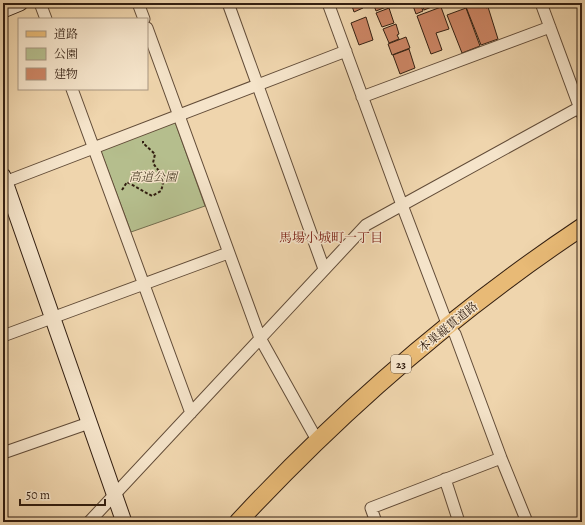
<svg xmlns="http://www.w3.org/2000/svg" width="585" height="525" font-family="Alegreya,'Noto Serif JP',serif">
<style>
.green{fill:#b5be8d;stroke:#746e4f}
.building{fill:#cc8564;stroke:#331f11}
.lines{fill:none;stroke-linecap:round;stroke-linejoin:round}
.street-casing{stroke:#624c38;stroke-width:13}
.secondary-casing{stroke:#331f11;stroke-width:17}
.primary-casing{stroke:#331f11;stroke-width:19}
.path{stroke:#331f11;stroke-width:2;stroke-dasharray:3 2;stroke-linecap:butt}
.street{stroke:#f5e4ca;stroke-width:11}
.secondary{stroke:#f5e4ca;stroke-width:15}
.primary{stroke:#e8ba76;stroke-width:17}
.labels{text-anchor:middle;stroke-width:3;stroke-linejoin:round;paint-order:stroke}
.shield{fill:#f5e4ca;stroke:#6d5a48;stroke-width:1}
.shield-label{font-size:11px;font-weight:bold;fill:#331f11}
.park-label{font-size:12px;font-style:italic;fill:#544730;stroke:#f5e4ca}
.street-label{font-size:12px;fill:#331f11;stroke:#f5e4ca}
.neighbourhood-label{font-size:13px;fill:#7a1f14;stroke:#f5e4ca}
</style>
<rect width="100%" height="100%" fill="#efd5ad"/>
<filter id="stains"><feTurbulence type="fractalNoise" baseFrequency=".005" numOctaves="4"/><feColorMatrix values="0 0 0 0 .2 0 0 0 0 .09 0 0 0 0 .02 0 0 0 .5 -.17"/></filter>
<radialGradient id="worn" r=".72"><stop offset=".6" stop-color="#630" stop-opacity="0"/><stop offset="1" stop-color="#630" stop-opacity=".3"/></radialGradient>
<path class="green" d="M175,122l30,84 -74,26 -31,-83z"/>
<path class="building" d="M351,3h10l2,5 -9,4z
M373,3h17l1,2 -15,6z
M412,3h8l3,8 -7,3z
M422,3h14l1,2 -13,5z
M477,3h7l2,5 2,-1 10,32 -17,6 -15,-38z
M441,7l8,22 -13,4 6,17 -11,4 -14,-38z
M389,8l5,15 -12,4 -6,-14z
M466,8l14,38 -18,7 -15,-38z
M366,17l7,23 -14,5 -8,-22z
M396,24l3,10 -2,1 2,4 -10,4 -6,-14z
M406,37l4,11 -18,7 -4,-11z
M409,49l6,19 -15,6 -7,-19z"/>
<g class="lines">
<defs>
<path id="street" d="M40,3l6,16
M138,3l6,16
M228,3l96,266
M328,3l74,202 46,121 7,8 46,124 26,64
M541,3l41,111
M147,28l113,310 57,102
M72,89l119,324
M362,97l188,-70
M5,182l341,-131
M3,336l225,-83
M3,453l86,-30
M445,479l14,43
M89,522l277,-297 216,-119
M376,522l-5,-14 130,-50"/>
<path id="secondary" d="M3,10l17,-7
M3,176l121,346"/>
<path id="primary" d="M238,522c103,-111 218,-211 344,-295"/>
</defs>
<use href="#street" class="street-casing"/>
<use href="#secondary" class="secondary-casing"/>
<use href="#primary" class="primary-casing"/>
<path class="path" d="M122,190l5,-8 25,14 9,-5c5,-16 0,-16 -8,-28l2,-9 -12,-11v-2"/>
<use href="#street" class="street"/>
<use href="#secondary" class="secondary"/>
<use href="#primary" class="primary"/>
</g>
<g class="labels">
<rect class="shield" x="391" y="355" width="20" height="18" rx="3"/>
<g class="shield-label">
<text x="401" y="368">23</text>
</g>
<g class="park-label">
<text x="153" y="181">高道公園</text>
</g>
<g class="street-label">
<text transform="translate(448 327) rotate(-39)" y="4">本巣縦貫道路</text>
</g>
<g class="neighbourhood-label">
<text x="331" y="242">馬場小城町一丁目</text>
</g>
</g>
<rect width="585" height="525" fill="none" stroke="#efd5ad" stroke-width="16"/>
<rect x="4" y="4" width="577" height="517" fill="none" stroke="#331f11" stroke-width="2"/>
<rect x="8" y="8" width="569" height="509" fill="none" stroke="#331f11"/>
<rect x="18" y="18" width="130" height="72" fill="#f5e4ca" stroke="#a79580"/>
<rect x="26" y="31" width="20" height="6" fill="#e8ba76" stroke="#a79580"/>
<text x="54" y="38" font-size="12" fill="#331f11">道路</text>
<rect x="26" y="48" width="20" height="12" fill="#b5be8d" stroke="#a79580"/>
<text x="54" y="58" font-size="12" fill="#331f11">公園</text>
<rect x="26" y="68" width="20" height="12" fill="#cc8564" stroke="#a79580"/>
<text x="54" y="78" font-size="12" fill="#331f11">建物</text>
<path d="M20 499v6h85v-6" fill="none" stroke="#331f11" stroke-width="2"/>
<text x="26" y="499" font-size="12" fill="#331f11" stroke="#f5e4ca" stroke-width="3" paint-order="stroke">50 m</text>
<rect width="100%" height="100%" filter="url(#stains)"/>
<rect width="100%" height="100%" fill="url(#worn)"/>
</svg>
